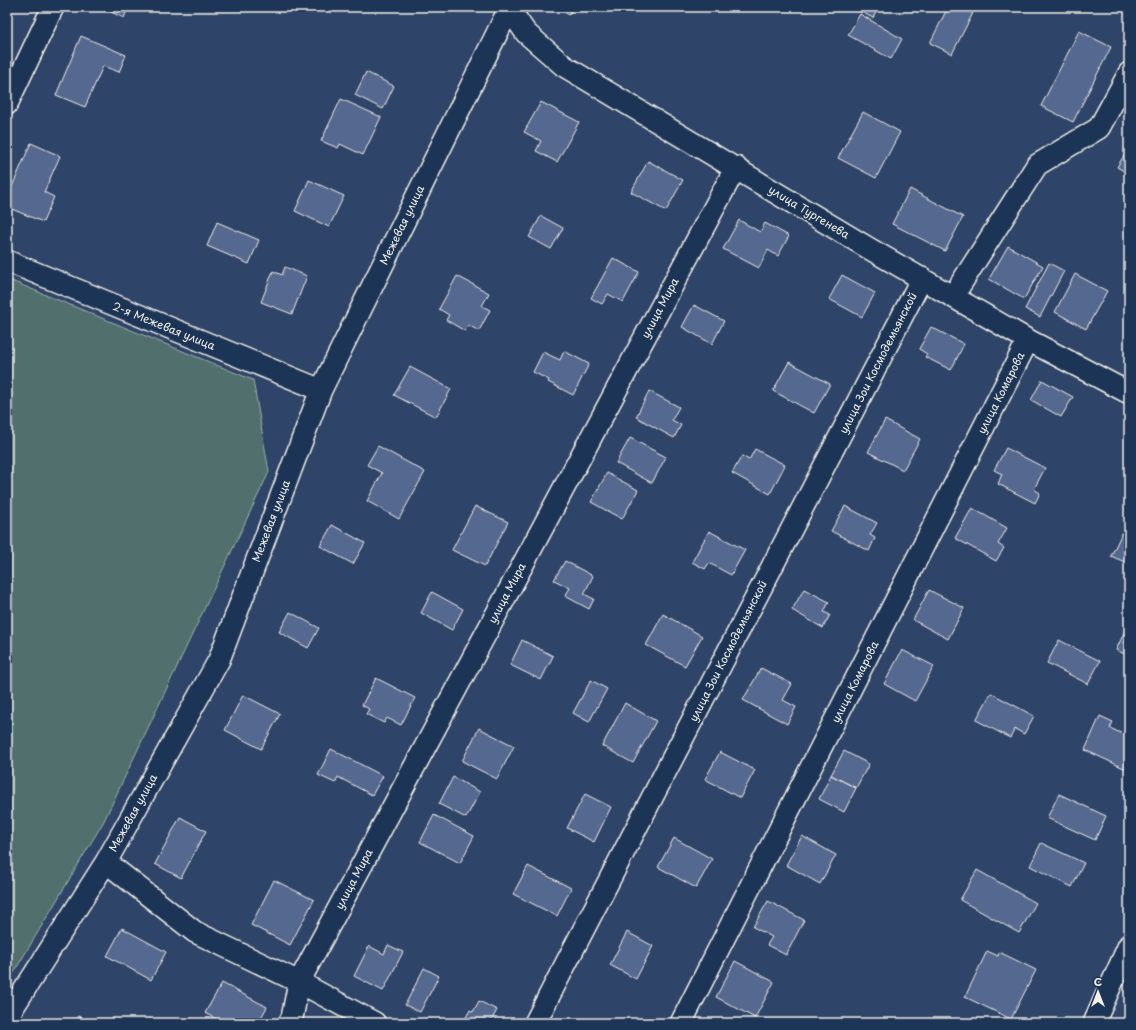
<svg xmlns="http://www.w3.org/2000/svg" width="1136" height="1030" font-family="'Playpen Sans',sans-serif">
<style>
.green{fill:#516f6d;stroke:#a2b0aa}
.building{fill:#55688f;stroke:#f4f1e8}
.lines{fill:none;stroke-linecap:round;stroke-linejoin:round}
.minor-casing{stroke:#f4f1e8;stroke-width:24}
.minor{stroke:#1d3557;stroke-width:21}
.labels{text-anchor:middle;stroke-width:3;stroke-linejoin:round;paint-order:stroke}
.street-label{font-size:11px;fill:#f4f1e8;stroke:#1d3557}
</style>
<rect width="100%" height="100%" fill="#2e4468"/>
<filter id="ink" filterUnits="userSpaceOnUse"><feTurbulence type="fractalNoise" baseFrequency=".025" numOctaves="2"/><feDisplacementMap in="SourceGraphic" scale="8" xChannelSelector="R" yChannelSelector="G"/><feConvolveMatrix kernelMatrix="1 2 1 2 8 2 1 2 1" color-interpolation-filters="sRGB"/></filter>
<g filter="url(#ink)">
<path class="green" d="M7,279l246,101 16,92 -165,349 -91,153 -6,-9z"/>
<path class="building" d="M100,7h28l-4,11z
M555,7h18l-4,8z
M857,7h22l-6,11 -17,-9z
M948,7h13l12,6 -21,41 -22,-11z
M860,14l42,25 -11,20 -43,-24z
M1079,31l32,16 -38,75 -32,-16z
M81,36l45,19 -7,17 -16,-6 -18,41 -29,-12z
M366,72l28,14 -11,23 -28,-14z
M341,99l40,18 -18,38 -23,-11 -2,4 -17,-7z
M541,102l38,20 -22,40 -21,-11 5,-10 -17,-9z
M863,112l37,20 -24,46 -38,-20z
M31,143l29,13 -16,36 10,5 -11,25 -36,-15v-9z
M1128,149l1,1v24l-12,-7z
M648,161l35,19 -17,31 -35,-19z
M309,180l35,16 -15,31 -34,-16z
M910,189l53,28 -18,34 -53,-27z
M541,216l22,12 -12,21 -22,-12z
M739,220l21,12 5,-9 24,13 -11,20 -10,-6 -9,18 -36,-19z
M217,222l42,18 -10,24 -42,-18z
M1008,246l35,20 -19,33 -35,-20z
M613,258l26,14 -16,30 -15,-8 -6,10 -11,-6z
M1049,263l15,8 -24,46 -15,-8z
M285,267l22,9 -15,38 -31,-12 12,-31 9,4z
M1075,274l32,17 -21,38 -31,-17z
M842,275l33,18 -13,24 -33,-18z
M457,276l32,17 -7,13 8,4 -11,21 -11,-6 -3,6 -19,-11 3,-5 -10,-6z
M694,305l30,16 -12,23 -30,-17z
M931,327l33,17 -13,26 -26,-13 2,-3 -8,-5z
M564,351l25,13 -16,31 -25,-13 1,-2 -16,-8 10,-20 17,8z
M789,362l41,22 -16,29 -41,-22z
M410,367l41,22 -15,28 -42,-22z
M1042,380l31,17 -12,20 -30,-17z
M649,391l30,16 -7,13 9,5 -7,13 -38,-21z
M885,420l35,19 -17,31 -35,-18z
M630,438l36,19 -14,26 -36,-20z
M378,446l47,26 -26,47 -32,-18 15,-28 -15,-8z
M1006,448l39,20 -11,21 6,4 -5,10 -37,-19 4,-10 -8,-4z
M755,449l30,16 -15,29 -38,-21 10,-17 7,4z
M607,473l31,17 -16,29 -31,-17z
M475,506l33,16 -23,44 -33,-16z
M845,506l32,17 -7,12 5,3 -6,13 -38,-20z
M972,508l35,20 -9,16 6,4 -8,13 -41,-23z
M332,525l33,18 -12,21 -33,-18z
M709,531l36,19 -14,25 -22,-12 -4,6 -13,-7z
M1122,533l7,4v27l-18,-8z
M565,561l28,15 -9,18 10,5 -5,10 -24,-13 5,-8 -16,-8z
M804,589l25,13 -5,10 6,3 -7,13 -31,-18z
M929,590l35,18 -16,31 -35,-19z
M432,592l31,17 -11,21 -31,-17z
M290,612l29,16 -11,20 -29,-16z
M663,614l39,22 -17,30 -39,-21z
M1129,622v34l-13,-6z
M522,640l31,16 -12,24 -31,-15z
M1059,640l41,21 -12,23 -41,-21z
M902,650l32,16 -19,35 -31,-17z
M761,668l31,16 -9,16 13,7 -9,17 -44,-24z
M376,678l39,20 -14,27 -14,-7 -3,5 -18,-9 3,-5 -7,-4z
M591,680l16,9 -18,33 -16,-9z
M991,693l43,23 -10,18 -9,-5 -5,9 -34,-18z
M243,695l37,19 -19,35 -36,-19z
M625,703l31,18 -23,42 -31,-17z
M1100,716l13,6 -3,6 19,9 -1,33 -43,-20z
M479,728l35,18 -17,33 -35,-18z
M331,749l52,27 -11,19 -34,-18 -3,6 -17,-8z
M844,751l25,13 -13,24 -25,-13z
M720,752l35,18 -15,28 -35,-19z
M831,775l25,13 -12,24 -25,-13z
M453,777l27,15 -14,26 -27,-14z
M585,794l26,13 -17,35 -27,-14z
M1059,794l47,22 -11,24 -48,-22z
M434,815l40,21 -14,27 -40,-21z
M180,817l26,14 -25,47 -26,-14z
M802,836l34,19 -16,29 -34,-19z
M674,838l38,21 -16,29 -38,-21z
M1041,843l43,20 -12,24 -42,-21z
M528,866l43,22 -14,28 -44,-22z
M977,870l59,33 -17,30 -59,-33z
M274,880l40,20 -24,45 -39,-20z
M768,901l36,19 -18,35 -19,-10 5,-8 -19,-10z
M122,928l44,24 -15,28 -44,-24z
M627,932l26,14 -17,33 -26,-14z
M388,945l15,7 -20,39 -29,-15 15,-30 15,8z
M987,951l11,5 1,-4 37,18 -25,49 -46,-22z
M735,961l39,21 -19,36 -39,-21z
M424,968l15,8 -19,36 -15,-7z
M222,983l45,24 -9,16h-34l-19,-10z
M479,1001l18,9 -6,11 4,2h-32l7,-13 3,2z
M78,1016l13,7h-17z"/>
<g class="lines">
<defs>
<path id="minor" d="M508,7l18,26 38,33 306,183 158,91 101,53
M7,104l46,-97
M7,261l314,129
M953,296l84,-131 62,-37 30,-55
M106,862l89,70 104,50 76,41
M7,1017l99,-155 113,-202 102,-270 188,-381
M289,1023l3,-5 7,-36 437,-815
M535,1023l387,-745
M681,1023l347,-683
M1094,1023l35,-78"/>
</defs>
<use href="#minor" class="minor-casing"/>
<use href="#minor" class="minor"/>
</g>
</g>
<g class="labels">
<g class="street-label">
<text transform="translate(809 212) rotate(31)" y="4">улица Тургенева</text>
<text transform="translate(402 225) rotate(-64)" y="4">Межевая улица</text>
<text transform="translate(660 308) rotate(-62)" y="4">улица Мира</text>
<text transform="translate(164 326) rotate(22)" y="4">2-я Межевая улица</text>
<text transform="translate(878 363) rotate(-63)" y="4">улица Зои Космодемьянской</text>
<text transform="translate(1001 393) rotate(-63)" y="4">улица Комарова</text>
<text transform="translate(271 521) rotate(-69)" y="4">Межевая улица</text>
<text transform="translate(507 593) rotate(-62)" y="4">улица Мира</text>
<text transform="translate(728 651) rotate(-63)" y="4">улица Зои Космодемьянской</text>
<text transform="translate(855 682) rotate(-63)" y="4">улица Комарова</text>
<text transform="translate(133 813) rotate(-61)" y="4">Межевая улица</text>
<text transform="translate(354 879) rotate(-62)" y="4">улица Мира</text>
</g>
</g>
<rect width="1136" height="1030" fill="none" stroke="#1d3557" stroke-width="24"/>
<rect x="12" y="12" width="1112" height="1006" fill="none" stroke="#f4f1e8" stroke-width="1.5" filter="url(#ink)"/>
<g transform="translate(1098 992)" stroke="#1d3557" stroke-width="3" paint-order="stroke">
<path d="M0-3L7 15L0 10L-7 15Z" fill="#f4f1e8"/>
<text y="-6" font-size="11" font-weight="bold" text-anchor="middle" fill="#f4f1e8">С</text>
</g>
</svg>
